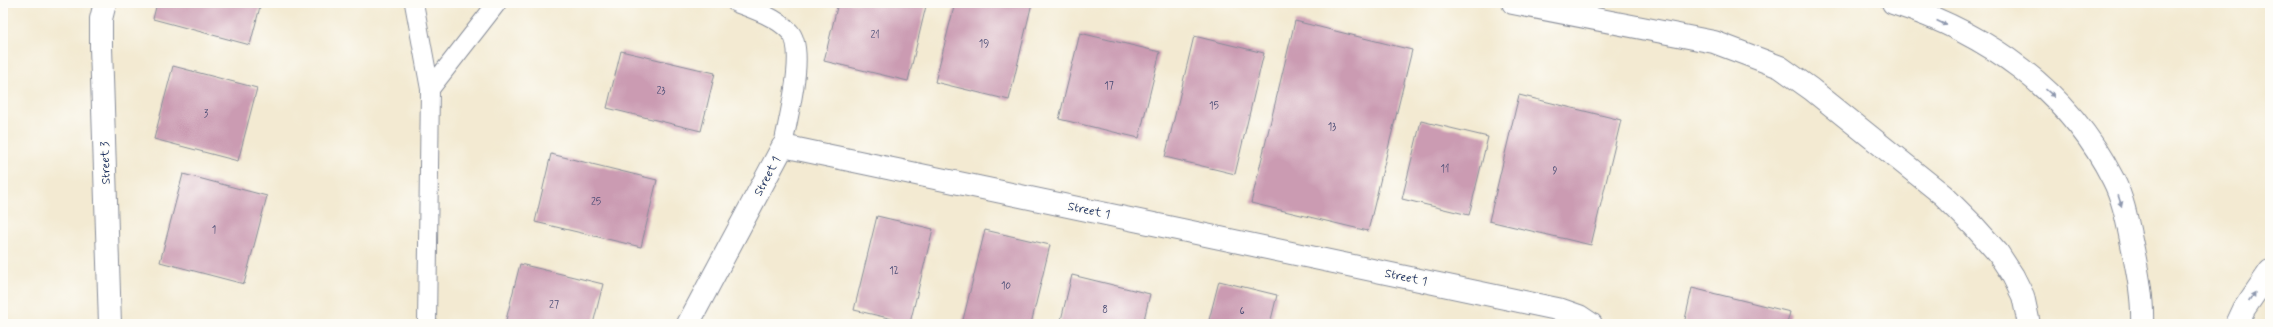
<svg xmlns="http://www.w3.org/2000/svg" width="2273" height="327" font-family="Mynerve,sans-serif">
<style>
.building{fill:#cb9bb2}
.lines{fill:none;stroke-linecap:round;stroke-linejoin:round}
.lane-casing{stroke:#878c98;stroke-width:20}
.street-casing{stroke:#878c98;stroke-width:24}
.secondary-casing{stroke:#878c98;stroke-width:24}
.lane{stroke:#fff;stroke-width:18}
.street{stroke:#fff;stroke-width:22}
.secondary{stroke:#fff;stroke-width:22}
.oneway{fill:#8d97ae}
.labels{text-anchor:middle;stroke-width:3;stroke-linejoin:round;paint-order:stroke}
.number-label{font-size:10px;fill:#474a73}
.street-label{font-size:12px;fill:#1b2f5e;stroke:#fdfcf7}
</style>
<rect width="100%" height="100%" fill="#fdfcf7"/>
<filter id="ink" filterUnits="userSpaceOnUse"><feTurbulence type="fractalNoise" baseFrequency=".025" numOctaves="2"/><feDisplacementMap in="SourceGraphic" scale="8" xChannelSelector="R" yChannelSelector="G"/><feConvolveMatrix kernelMatrix="1 2 1 2 8 2 1 2 1" color-interpolation-filters="sRGB"/></filter>
<filter id="wash" filterUnits="userSpaceOnUse"><feTurbulence type="fractalNoise" baseFrequency=".012" numOctaves="4" result="noise"/><feDisplacementMap in="SourceGraphic" scale="16" xChannelSelector="R" yChannelSelector="G"/><feGaussianBlur stdDeviation="0.9" result="paint"/><feColorMatrix in="noise" values="0 0 0 0 0 0 0 0 0 0 0 0 0 0 0 0 0 1.4 0 .05"/><feComposite in="paint" operator="in"/></filter>
<g filter="url(#wash)">
<rect width="100%" height="100%" fill="#f3ead2"/>
<g id="blocks">
<path class="building" d="M157,3h104l-11,42 -97,-26z
M838,3h76l12,3 -18,75 -84,-20z
M955,3h77l-23,97 -74,-18z
M1295,21l117,29 -44,181 -117,-28z
M1080,33l80,19 -21,86 -80,-19z
M1194,36l70,17 -29,121 -70,-17z
M621,51l94,22 -14,58 -94,-23z
M173,66l84,22 -19,73 -84,-22z
M1519,95l102,25 -30,125 -102,-24z
M1421,121l67,16 -19,78 -67,-16z
M551,154l106,26 -16,67 -106,-25z
M183,174l84,22 -23,88 -84,-22z
M877,216l56,13 -23,94 -56,-13z
M985,230l65,15 -19,79h-69z
M520,264l83,20 -10,40h-88z
M1072,275l78,19 -7,30h-83z
M1219,281l58,14 -7,29h-62z
M1692,288l98,24 -3,12h-103z"/>
</g>
</g>
<g filter="url(#ink)">
<use href="#blocks" fill-opacity="0" stroke="#878c98" stroke-width="1"/>
<g class="lines">
<defs>
<path id="lane" d="M414,3l16,86 -3,235
M736,3c17,6 42,15 54,29 17,18 -3,90 -7,114
M430,89l67,-86"/>
<path id="street" d="M105,3l-4,16v28l9,277
M1513,3l201,39 66,25 31,22 132,106 30,30 25,28 15,23 10,20 6,28
M688,324l95,-178 779,164 17,6 12,8"/>
<path id="secondary" d="M1893,3c94,30 175,87 220,176 11,21 15,47 20,70 5,25 10,50 9,75
M2237,324l7,-15 26,-38"/>
</defs>
<use href="#lane" class="lane-casing"/>
<use href="#street" class="street-casing"/>
<use href="#secondary" class="secondary-casing"/>
<use href="#lane" class="lane"/>
<use href="#street" class="street"/>
<use href="#secondary" class="secondary"/>
</g>
<defs><path id="oneway-solid" d="M-6-.8H1V-3.2L6.5 0L1 3.2V.8H-6Z"/></defs>
<g class="oneway">
<use href="#oneway-solid" transform="translate(1942 23) rotate(25)"/>
<use href="#oneway-solid" transform="translate(2050 93) rotate(41)"/>
<use href="#oneway-solid" transform="translate(2120 201) rotate(72)"/>
<use href="#oneway-solid" transform="translate(2252 297) rotate(-56)"/>
</g>
</g>
<g class="labels">
<g class="number-label">
<text x="875" y="38">21</text>
<text x="984" y="47">19</text>
<text x="1109" y="89">17</text>
<text x="661" y="94">23</text>
<text x="1214" y="109">15</text>
<text x="206" y="117">3</text>
<text x="1332" y="130">13</text>
<text x="1445" y="172">11</text>
<text x="1555" y="174">9</text>
<text x="596" y="205">25</text>
<text x="214" y="233">1</text>
<text x="894" y="274">12</text>
<text x="1006" y="289">10</text>
<text x="554" y="308">27</text>
<text x="1105" y="313">8</text>
<text x="1242" y="314">6</text>
</g>
<g class="street-label">
<text transform="translate(105 163) rotate(-92)" y="4">Street 3</text>
<text transform="translate(767 176) rotate(-62)" y="4">Street 1</text>
<text transform="translate(1089 210) rotate(12)" y="4">Street 1</text>
<text transform="translate(1406 277) rotate(12)" y="4">Street 1</text>
</g>
</g>
<rect width="2273" height="327" fill="none" stroke="#fdfcf7" stroke-width="16"/>
</svg>
